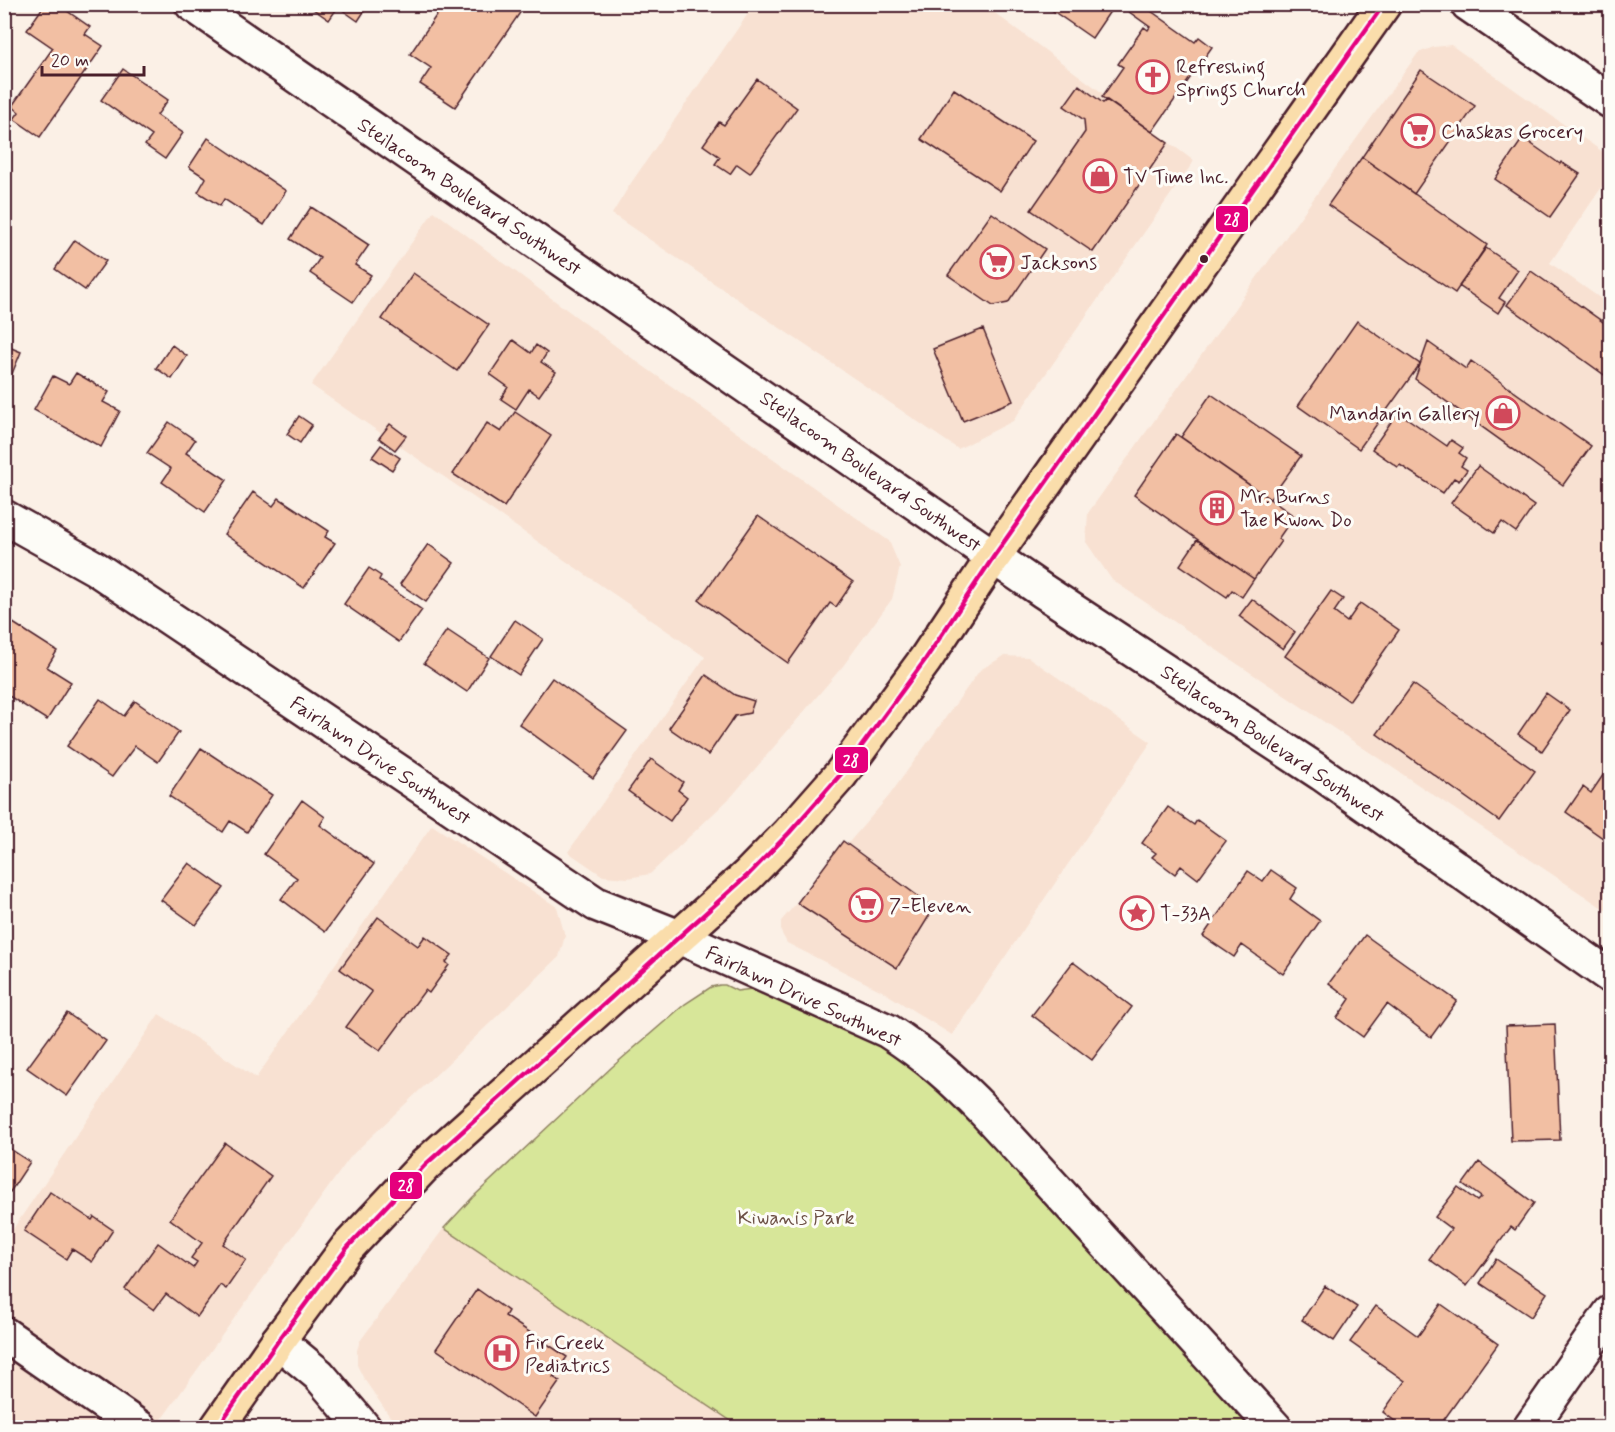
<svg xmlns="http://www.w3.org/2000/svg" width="1615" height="1432" font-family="Mynerve,sans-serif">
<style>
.built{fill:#f8e1d2}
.green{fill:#d7e699;stroke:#908262;stroke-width:1.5}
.building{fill:#f2bfa3;stroke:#4a1f2b;stroke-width:1.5}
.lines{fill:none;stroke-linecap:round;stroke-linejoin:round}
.street-casing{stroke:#4a1f2b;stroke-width:38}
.secondary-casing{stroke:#4a1f2b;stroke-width:38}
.primary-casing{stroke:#4a1f2b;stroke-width:38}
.street{stroke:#fdfcf7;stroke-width:33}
.secondary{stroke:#fdfcf7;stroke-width:33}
.primary{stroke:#faddab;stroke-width:33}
.bus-1-casing{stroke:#fdfcf7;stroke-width:9}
.bus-1{stroke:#e5007d;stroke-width:4.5}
.bus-dot{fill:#4a1f2b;stroke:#fdfcf7;stroke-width:2}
.labels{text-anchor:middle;stroke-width:6;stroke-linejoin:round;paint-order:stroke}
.poi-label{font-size:20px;fill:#4a1f2b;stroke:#fdfcf7;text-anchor:start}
.street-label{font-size:20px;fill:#4a1f2b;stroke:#fdfcf7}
.park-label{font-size:20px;fill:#6d5146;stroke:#fdfcf7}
.line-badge{stroke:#fdfcf7;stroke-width:2}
.badge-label{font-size:16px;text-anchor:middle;font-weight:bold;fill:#fff}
</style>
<rect width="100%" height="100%" fill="#fbf0e6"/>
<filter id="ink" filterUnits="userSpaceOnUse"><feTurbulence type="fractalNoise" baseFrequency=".0167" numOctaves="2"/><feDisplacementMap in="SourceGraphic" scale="12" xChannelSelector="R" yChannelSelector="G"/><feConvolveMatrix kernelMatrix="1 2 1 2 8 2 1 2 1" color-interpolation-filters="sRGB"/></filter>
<g filter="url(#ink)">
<path class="built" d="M754,5h230l210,156 -181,260 -55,28 -346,-235 19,-31z
M1451,45l159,112v18l-60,88 60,42v608l-498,-333 -26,-38 2,-29 330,-460 16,-6z
M434,211l195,145 260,185 11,26 -8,32 -49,67 -111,130 -82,78 -22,4 -25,-2 -35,-24 137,-195 -394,-272z
M1004,656l24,1 123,85 -199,293 -70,-44 -95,-48 -6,-11v-11l108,-125 91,-126z
M432,825l125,82 8,29 -6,21 -208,199 -195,271 -151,1v-187l154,-227 97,64z
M444,1228l296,199h-343l-33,-48 -7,-14v-15l3,-9z"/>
<path class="green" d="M720,985h5l12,6 45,-6 106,46 387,396h-535l-296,-199 29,-31 139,-130 73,-63 26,-17z"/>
<path class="building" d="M45,4h12l33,23 -5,7 18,12 -63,91 -26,-18 5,-7 -7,-6 41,-58 -26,-18z
M306,4h63l-11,17 -20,-14 -9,13z
M444,4h82l-71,103 -35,-23 11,-16 -21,-14z
M1043,4h72l-23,34z
M1118,4h23l54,38 4,-5 13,10 -60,85 -50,-35 21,-30 -5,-3 26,-37 4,3 2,-3z
M123,69l45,31 -11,15 26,18 -18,26 -20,-14 7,-9 -51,-36z
M1421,70l54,36 -61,88 -52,-37z
M757,79l40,29 -47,65 -13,-9 -7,10 -15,-10 5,-7 -17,-12 16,-23 5,3z
M1079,85l24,18 4,-3 61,43 -75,109 -62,-42 54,-78 -1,-12 -20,-14z
M954,89l79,52 -33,50 -79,-52z
M208,138l78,53 -22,34 -40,-26 -4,7 -22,-14 8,-14 -17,-11z
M1523,138l37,26 1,-2 19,12 -30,43 -55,-38z
M1362,157l125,88 -32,48 -127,-88z
M311,207l58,38 -14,20 16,10 -18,27 -43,-29 10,-15 -30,-19z
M992,213l53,36 -37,54 -15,3 -45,-31z
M75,240l31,21 -21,29 -30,-21z
M1486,248l32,22 -19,28 6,4 -7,11 -39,-27z
M1531,271l79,56v52l-103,-74z
M413,273l76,52 -32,46 -75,-52z
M1357,321l63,43 -61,85 -61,-43z
M983,329l30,72 -50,20 -30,-72z
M513,340l18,13 5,-8 11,8 -6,9 15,10 -17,24 -10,-7 -13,20 -15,-10 7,-12 -18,-13z
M1428,342l38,27 5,-8 120,85 -28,39 -148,-106z
M4,345l17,7 -17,41z
M172,345l15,11 -15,23 -16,-11z
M76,373l33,19 -6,10 17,9 -19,36 -67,-37 19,-34 16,8z
M1211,394l90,62 -31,43 -89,-62z
M515,412l36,24 -47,71 -51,-33 34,-51 14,9z
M1398,412l49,34 4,-6 12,8 -4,5 7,5 -5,8 6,4 -8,11 -5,-3 -11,15 -43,-28 -2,2 -26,-18z
M299,416l13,9 -12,18 -13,-9z
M169,422l26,18 -9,13 41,27 -22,32 -43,-30 9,-13 -24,-16z
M390,424l16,12 -11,14 -16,-12z
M1176,434l118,82 -16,23 3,2 -27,38 -120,-84z
M381,445l19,13 -8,12 -20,-13z
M1478,466l56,40 -18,26 -14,-10 -8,11 -43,-30z
M253,492l20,14 6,-8 50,33 -4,6 10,6 -31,45 -80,-54z
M758,516l95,66 -17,25 -6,-4 -42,60 -89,-63z
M1197,540l57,39 -12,18 -10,-7 -5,7 -47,-32z
M428,544l26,19 -28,39 -26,-18z
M369,568l12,8 -2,4 43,30 -23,32 -55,-38z
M1331,591l12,8 -9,13 13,10 13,-19 39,27 -50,71 -64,-45z
M1252,599l43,33 -12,17 -44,-33z
M515,620l28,19 -24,36 -28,-19z
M10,621l47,30 -10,16 24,15 -24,38 -38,-24 -2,2 -3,-2v-67z
M447,630l42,28 -22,34 -43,-29z
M706,675l29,20 19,6 -4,12 -15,3 -27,39 -39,-27z
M552,678l75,53 -34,47 -74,-54z
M1413,684l122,87 -36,50 -122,-87z
M1546,693l24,17 -28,41 -24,-17z
M100,699l24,17 11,-15 44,31 -21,30 -23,-16 -23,31 -45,-31z
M201,748l71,47 -25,37 -17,-11 -7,11 -54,-36z
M651,759l32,23 -5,8 9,7 -17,24 -42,-30z
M1610,765v78l-44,-31 17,-25 8,6z
M302,800l23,17 -5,8 54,39 -49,68 -44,-33 16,-21 -33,-24z
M1168,807l26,18 3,-5 29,21 -28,38 -17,-13 -6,8 -23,-17 4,-4 -14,-10z
M843,841l91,67 -37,60 -100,-65z
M189,863l35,25 -28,37 -35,-25z
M1271,870l26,18 -7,11 30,22 -37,53 -41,-29 -8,12 -31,-21 45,-65 15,10z
M378,917l40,29 7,-10 27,19 -6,7 3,3 -20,28 -4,-3 -45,61 -34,-24 26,-35 -32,-23z
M1365,935l92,66 -26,36 -44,-33 -24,33 -26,-19 13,-19 -21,-16z
M1073,962l59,45 -40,53 -60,-45z
M67,1013l39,28 -39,55 -40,-28z
M1555,1024l5,116 -49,1 -5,-115z
M225,1143l46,33 -48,68 23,16 -20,29 -6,-4 -23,32 -31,-23 -12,16 -29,-21 33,-46 35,25 4,-6 -6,-4 11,-15 -32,-24z
M4,1145l26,17 -20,30 -6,-3z
M1479,1162l55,41 -19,27 -4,-3 -44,59 -38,-27 22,-30 -16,-12 23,-30 19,14 4,-4 -18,-13z
M50,1192l42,28 2,-3 19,13 -21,32 -20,-13 -6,10 -42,-28z
M1496,1259l51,34 -16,24 -51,-34z
M1325,1286l32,21 -23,34 -32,-21z
M477,1289l31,22 -3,5 62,41 -14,20 7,4 -25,36 -99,-68z
M1441,1304l57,40 -60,84h-34l-21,-16 22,-31 -55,-39 26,-36 42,30z"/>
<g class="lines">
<defs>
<path id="street" d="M1468,4l142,97
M4,517l91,51 501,336 83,33 209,94c39,25 66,49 98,82l289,315
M4,1334l136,94
M278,1341l41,34 45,53
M1530,1428l80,-115"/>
<path id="secondary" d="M192,4l851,587 279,183 288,202"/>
<path id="primary" d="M217,1428l61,-87 69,-93 78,-83 323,-290 41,-42 52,-59 84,-114 69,-104 390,-552"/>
</defs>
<use href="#street" class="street-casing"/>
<use href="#secondary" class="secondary-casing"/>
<use href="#primary" class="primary-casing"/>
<use href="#street" class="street"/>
<use href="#secondary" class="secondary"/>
<use href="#primary" class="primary"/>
<defs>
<path id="bus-1" d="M217,1428l61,-87 69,-93 78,-83 323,-290 41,-42 52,-59 84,-114 69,-104 390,-552"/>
</defs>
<use href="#bus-1" class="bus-1-casing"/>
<use href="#bus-1" class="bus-1"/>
</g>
</g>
<defs>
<symbol id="church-ring" viewBox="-11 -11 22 22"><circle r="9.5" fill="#fdfcf7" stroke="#d1495b" stroke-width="1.5"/><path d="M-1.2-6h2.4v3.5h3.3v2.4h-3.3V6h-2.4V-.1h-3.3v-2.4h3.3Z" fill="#d1495b"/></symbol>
<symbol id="supermarket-ring" viewBox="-11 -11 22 22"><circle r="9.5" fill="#fdfcf7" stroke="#d1495b" stroke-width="1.5"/><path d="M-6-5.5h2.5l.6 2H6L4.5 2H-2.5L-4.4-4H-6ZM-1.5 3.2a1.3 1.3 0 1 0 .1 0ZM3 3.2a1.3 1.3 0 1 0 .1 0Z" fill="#d1495b"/></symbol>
<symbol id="shop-ring" viewBox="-11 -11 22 22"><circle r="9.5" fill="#fdfcf7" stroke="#d1495b" stroke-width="1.5"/><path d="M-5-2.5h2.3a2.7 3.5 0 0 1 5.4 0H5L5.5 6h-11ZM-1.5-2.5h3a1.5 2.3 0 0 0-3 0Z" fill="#d1495b"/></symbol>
<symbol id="building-ring" viewBox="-11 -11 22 22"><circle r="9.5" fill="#fdfcf7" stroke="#d1495b" stroke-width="1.5"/><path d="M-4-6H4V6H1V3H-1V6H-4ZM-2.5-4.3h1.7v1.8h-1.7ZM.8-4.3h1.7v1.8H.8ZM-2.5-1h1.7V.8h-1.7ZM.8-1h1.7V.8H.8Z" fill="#d1495b"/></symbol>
<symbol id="sight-ring" viewBox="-11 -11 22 22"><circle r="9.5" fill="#fdfcf7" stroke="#d1495b" stroke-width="1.5"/><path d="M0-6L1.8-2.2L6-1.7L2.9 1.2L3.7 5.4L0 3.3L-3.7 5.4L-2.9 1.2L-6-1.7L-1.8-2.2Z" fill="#d1495b"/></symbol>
<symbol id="hospital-ring" viewBox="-11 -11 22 22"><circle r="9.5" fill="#fdfcf7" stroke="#d1495b" stroke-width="1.5"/><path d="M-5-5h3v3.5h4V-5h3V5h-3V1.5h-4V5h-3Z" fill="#d1495b"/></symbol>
</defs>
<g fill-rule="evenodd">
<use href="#church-ring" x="1134" y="58" width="38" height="38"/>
<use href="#supermarket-ring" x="1399" y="112" width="38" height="38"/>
<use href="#shop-ring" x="1081" y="157" width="38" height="38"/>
<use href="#supermarket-ring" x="978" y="243" width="38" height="38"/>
<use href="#shop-ring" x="1484" y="394" width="38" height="38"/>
<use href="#building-ring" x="1198" y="489" width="38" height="38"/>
<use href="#supermarket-ring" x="847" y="886" width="38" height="38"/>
<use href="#sight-ring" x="1118" y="894" width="38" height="38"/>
<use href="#hospital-ring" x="483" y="1334" width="38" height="38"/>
</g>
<circle class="bus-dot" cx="1204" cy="259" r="5"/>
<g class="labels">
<g class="poi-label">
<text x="1176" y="73">Refreshing<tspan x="1176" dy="23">Springs Church</tspan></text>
<text x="1441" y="138">Chaskas Grocery</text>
<text x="1123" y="183">TV Time Inc.</text>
<text x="1020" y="269">Jacksons</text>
<text x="1480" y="420" text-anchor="end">Mandarin Gallery</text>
<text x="1240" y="503">Mr. Burns<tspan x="1240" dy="23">Tae Kwon Do</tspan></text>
<text x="889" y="912">7-Eleven</text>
<text x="1160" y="920">T-33A</text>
<text x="525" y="1349">Fir Creek<tspan x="525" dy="23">Pediatrics</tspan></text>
</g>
<g class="street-label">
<text transform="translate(470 196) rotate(34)" y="7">Steilacoom Boulevard Southwest</text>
<text transform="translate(871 471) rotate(35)" y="7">Steilacoom Boulevard Southwest</text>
<text transform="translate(1273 743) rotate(34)" y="7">Steilacoom Boulevard Southwest</text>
<text transform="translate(381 760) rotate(34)" y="7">Fairlawn Drive Southwest</text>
<text transform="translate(804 996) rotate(25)" y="7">Fairlawn Drive Southwest</text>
</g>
<g class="park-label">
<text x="796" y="1224">Kiwanis Park</text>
</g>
</g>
<g class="line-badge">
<rect x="1215" y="205" width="34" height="28" rx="6" fill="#e5007d"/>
<rect x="834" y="746" width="35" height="28" rx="6" fill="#e5007d"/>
<rect x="389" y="1171" width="34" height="29" rx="6" fill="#e5007d"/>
</g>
<g class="badge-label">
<text x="1232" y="225">28</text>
<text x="851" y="766">28</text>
<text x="406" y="1191">28</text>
</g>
<rect width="1615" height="1432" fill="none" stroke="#fdfcf7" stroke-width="24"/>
<rect x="12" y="12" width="1591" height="1408" fill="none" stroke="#4a1f2b" stroke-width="2" filter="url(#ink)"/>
<path d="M42 66v9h102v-9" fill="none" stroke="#4a1f2b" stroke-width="3"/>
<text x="51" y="66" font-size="18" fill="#4a1f2b" stroke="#fdfcf7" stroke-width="4.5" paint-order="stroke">20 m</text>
</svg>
